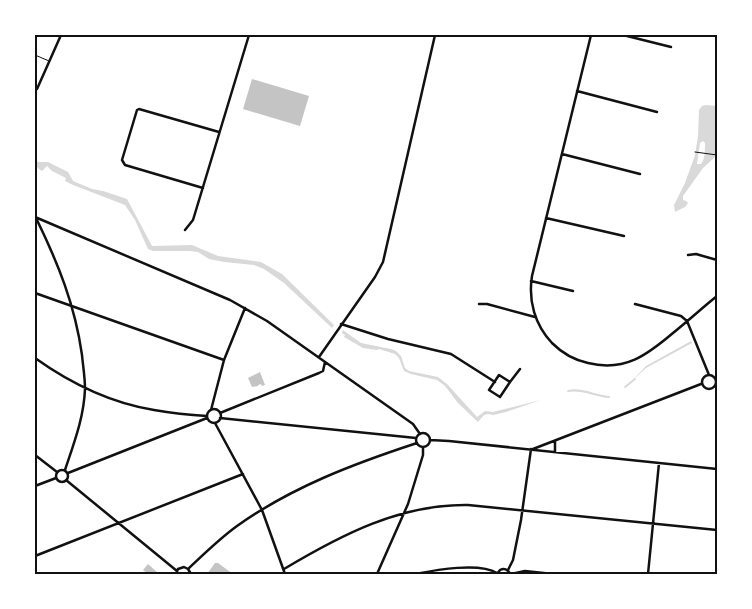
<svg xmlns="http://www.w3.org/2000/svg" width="752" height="609" font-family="'Work Sans',sans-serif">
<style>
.water{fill:#d9d9d9;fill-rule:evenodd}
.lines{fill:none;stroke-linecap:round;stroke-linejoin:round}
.stream{stroke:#d9d9d9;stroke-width:2}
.building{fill:#c4c4c4}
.path{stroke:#111;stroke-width:1}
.service{stroke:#111;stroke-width:1}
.minor{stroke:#111;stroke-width:2.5}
.neatline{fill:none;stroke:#111;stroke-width:2}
</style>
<rect width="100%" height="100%" fill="#fff"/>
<path class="water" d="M706,105l11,1v45l-2,6 -12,11 -20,28v4l3,1 2,2 -3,4 -10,5 -1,-7 11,-22 10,-28 3,-19 1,-26 3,-4zM703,141l2,2c0,8 0,16 -4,21h-4l3,-21z
M35,159l3,3h10l20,10 5,9 19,8 11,2 24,8 25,47 40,-1 26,11 43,6 21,12 52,51 -2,3 -48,-45 -20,-14 -10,-4 -30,-3 -15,-3 -11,-7 -8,-1h-37l-5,-2 -13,-29 -10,-15 -52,-20 -8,-4 1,-3 -14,-7 -5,-5 -5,5 -7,-5z
M343,330l18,13 30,6 5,2 5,5 4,12 4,3 29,6 9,7 30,33 8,-6 8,1 48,-12 -35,12 -13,3 -5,-1 -4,1 -6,7 -20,-19 -13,-17 -8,-6 -26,-6 -7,-3 -5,-13 -4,-4 -16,-5 -2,1 -14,-2 -19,-11 1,-2 -3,-2z
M691,341l1,2 -46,25 -14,13 14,-15z"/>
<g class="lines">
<path class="stream" d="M625,387l10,-8
M568,391c14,-3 27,5 41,6"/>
</g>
<path class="building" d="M252,79l57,17 -9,30 -57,-17z
M260,372l5,13 -3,1 -1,-2 -3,1v1l-6,1 -4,-9z
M215,563h3l15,11h-26z
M148,564l9,8 -2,2h-7l-5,-4z"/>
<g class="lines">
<path class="path" d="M695,152l22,3"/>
<path class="service" d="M35,55l14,6"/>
<path class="minor" d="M591,35l-59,241c-4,25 3,49 20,67 10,10 22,17 36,20 37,9 59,-8 85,-30 15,-12 29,-25 44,-37
M623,35l48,12
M35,89h2l24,-54
M577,91l80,21
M562,154l78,20
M203,188l-78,-23 -3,-5 15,-50 2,-1 80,23
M35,217l195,83 37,21 146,103 7,10
M36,218c22,45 39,87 46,137 1,11 3,22 3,34 -1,28 -11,54 -20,81
M546,218l78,18
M185,230l8,-10 56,-185
M688,255l8,-1 21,6
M531,281l42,10
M35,293l189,67
M479,304h8l48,13
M635,304l46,12 6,5 22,54
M341,324l47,15 63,15 44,28
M319,357l56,-80 8,-15 52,-227
M35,358c35,25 76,45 119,52 17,3 35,5 53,6
M702 382a7 7 0 1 1 14 0a7 7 0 1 1-14 0Z
M499,375l11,7 -10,15 -11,-7z
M510,382l10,-13
M207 416a7 7 0 1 1 14 0a7 7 0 1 1-14 0Z
M211,410l13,-50 21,-52
M220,413l99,-40 4,-2 2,-9
M220,418l196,20
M215,423l47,87 23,64
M416 440a7 7 0 1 1 14 0a7 7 0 1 1-14 0Z
M430,440l19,1 268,28
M533,449l168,-65
M555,452v-11
M35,455l22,17
M56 476a6 6 0 1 1 12 0a6 6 0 1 1-12 0Z
M68,473l139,-55
M66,480l111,91
M35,486l21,-8
M35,556l208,-82
M188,569c16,-15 31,-30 49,-43 55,-39 116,-62 180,-83
M284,569c57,-34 116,-65 184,-64l249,25
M508,570l5,-10 8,-40 10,-71
M176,574l2,-5 6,-2 4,2 3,5
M377,574l31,-70 15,-49v-8
M415,574c21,-4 64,-12 82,-1
M497,574l3,-4c4,-2 8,-1 10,4
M511,574l14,-3 28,3
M648,574l11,-111"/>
</g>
<rect width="752" height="609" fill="none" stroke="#ffffff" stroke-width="72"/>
<rect x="36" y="36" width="680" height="537" class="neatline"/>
</svg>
